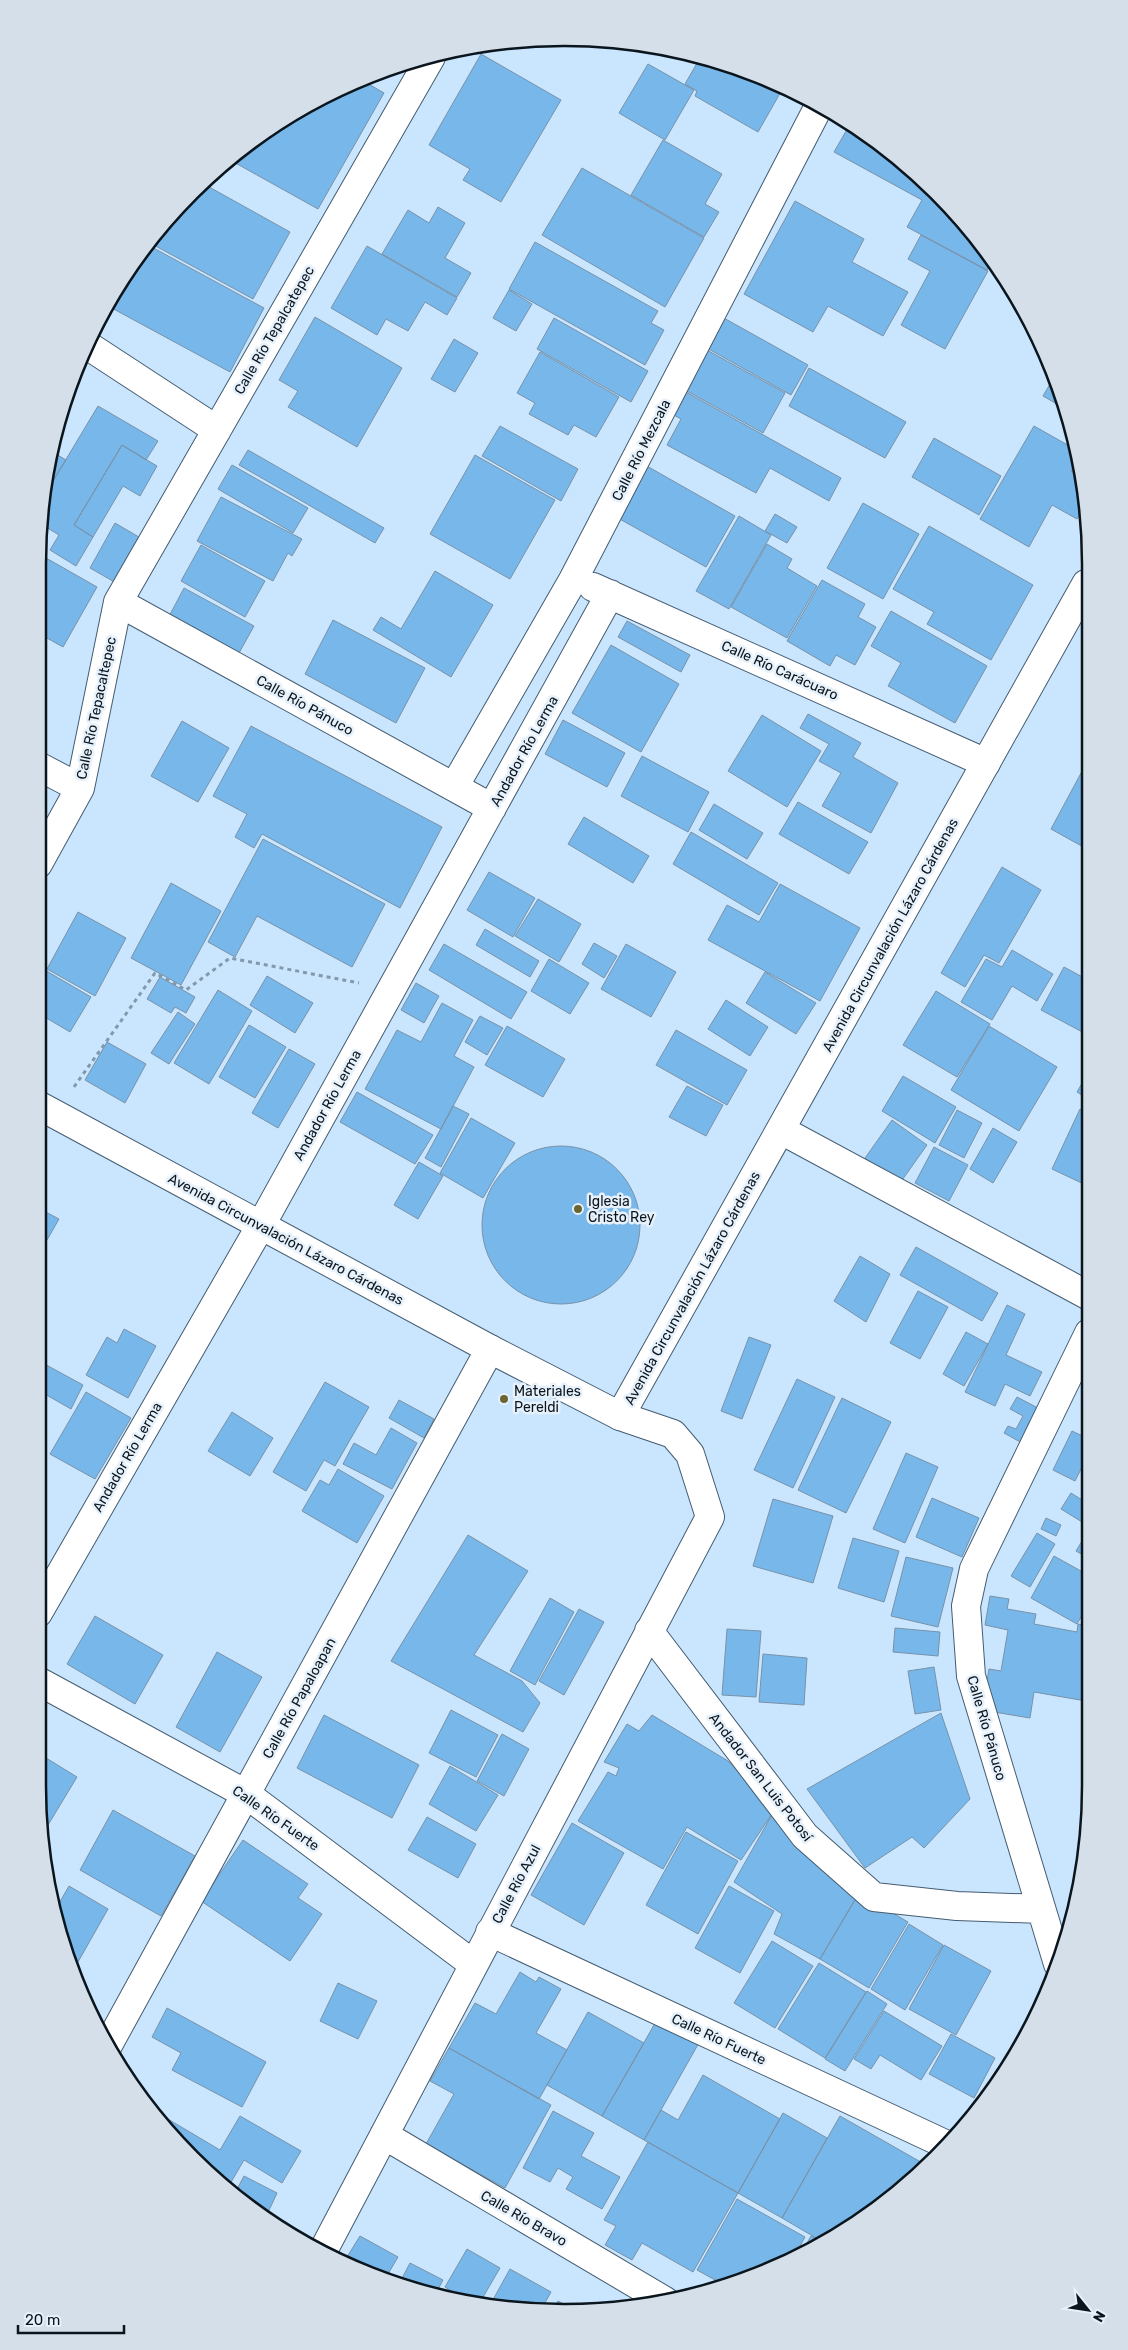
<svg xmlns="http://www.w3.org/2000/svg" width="1128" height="2350" font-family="Rubik,sans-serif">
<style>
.building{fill:#78b7ea;stroke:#7892a9}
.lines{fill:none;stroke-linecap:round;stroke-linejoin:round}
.minor-casing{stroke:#445c71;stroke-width:30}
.tertiary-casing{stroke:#445c71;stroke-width:30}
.path{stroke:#8399ab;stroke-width:3;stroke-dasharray:4 4;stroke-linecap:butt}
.minor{stroke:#fff;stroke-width:28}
.tertiary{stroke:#fff;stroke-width:28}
.poi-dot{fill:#6a6532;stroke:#e6f1fb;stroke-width:2}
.labels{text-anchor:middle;stroke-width:5;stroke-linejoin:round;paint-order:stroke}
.street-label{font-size:14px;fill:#0b151d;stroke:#e6f1fb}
.poi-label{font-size:14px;fill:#0b151d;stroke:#e6f1fb;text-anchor:start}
.rim{fill:none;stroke:#0b151d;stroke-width:2.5}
</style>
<rect width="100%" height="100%" fill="#cae6fe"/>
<path class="building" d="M481,54l80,46 -60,102 -38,-22 7,-11 -41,-24z
M700,58l66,20 17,10 -25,44 -63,-36 2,-5 -12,-7z
M648,64l46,26 -29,50 -46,-27z
M360,79l24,14 -66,116 -88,-49 42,-34z
M849,126l35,20 98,97 10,19 -5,8 -80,-43 15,-27 -88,-48z
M663,140l59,34 -17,30 14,8 -15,25 -73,-42z
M582,168l122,70 -39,69 -123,-72z
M202,183l88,49 -37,67 -103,-56 42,-51z
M795,201l69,38 -12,23 56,30 -25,44 -55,-30 -15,26 -69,-38z
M438,207l27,16 -20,35 26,15 -14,24 -75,-43 26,-44 21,13z
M921,235l67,36 -43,78 -44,-24 29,-54 -22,-12z
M535,242l123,69 -7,12 13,7 -19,35 -136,-76z
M148,245l116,63 -34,64 -122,-66 18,-35z
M367,246l90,52 -10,17 -22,-13 -17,29 -22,-12 -9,16 -46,-27z
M509,290l23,14 -16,27 -23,-13z
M315,317l87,51 -45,79 -69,-40 10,-16 -19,-11z
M722,317l86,48 -17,30 -86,-48z
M554,318l94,53 -17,31 -94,-53z
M454,339l24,14 -23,39 -24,-13z
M707,350l78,43 -22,40 -78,-43z
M540,352l79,45 -23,40 -22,-12 -6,10 -39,-21 6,-11 -18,-10z
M809,368l97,54 -21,36 -96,-52z
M1054,377l8,30 -19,-11z
M684,391l157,87 -12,23 -59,-33 -14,25 -89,-48 14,-26 -9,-5z
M98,406l60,35 -12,19 -24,-15 -48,80 19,12 -17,29 -26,-16 9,-15 -18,-11 3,-28z
M500,426l78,43 -17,32 -79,-45z
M1034,426l39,22 4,13 -6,10 10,5 5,28 -9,15 -25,-14 -23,42 -49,-28z
M934,438l67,38 -22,39 -67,-38z
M122,445l35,21 -17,30 -17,-10 -30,51 -19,-12z
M248,450l136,78 -9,15 -136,-78z
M51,451l15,9 -12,19 -8,-5z
M475,455l80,45 -45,79 -80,-45z
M232,465l76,43 -15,25 -75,-44z
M645,465l90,51 -29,51 -90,-50z
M221,497l81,42 -10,17 -4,-3 -15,28 -76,-40z
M863,503l56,31 -36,65 -56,-31z
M775,514l22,13 -10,16 -22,-12z
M739,516l32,19 -42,74 -33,-18z
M115,523l29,17 -26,44 -28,-16z
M929,526l104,59 -42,75 -64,-36 7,-12 -41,-23z
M767,544l25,15 -5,9 30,18 -30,52 -56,-31z
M201,545l64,36 -20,36 -64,-36z
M39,554l58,33 -34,60 -25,-14z
M435,571l58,34 -42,72 -78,-47 8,-13 20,12z
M822,580l43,24 -7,13 18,10 -21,38 -19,-10 -6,11 -43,-25z
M184,588l70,38 -20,36 -69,-38z
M891,611l96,55 -32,57 -67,-37 13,-23 -30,-17z
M333,620l92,48 -29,55 -91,-49z
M627,621l63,34 -9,17 -63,-35z
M38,640l9,6 -9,17z
M611,645l68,39 -38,68 -69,-39z
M808,714l53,29 -8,14 45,26 -27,50 -49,-27 19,-33 -22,-12 10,-17 -29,-16z
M762,715l59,36 -34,56 -59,-36z
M563,720l62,33 -18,34 -62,-33z
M182,721l47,27 -31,54 -47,-26z
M251,726l191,101 -42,81 -138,-74 -8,14 -19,-11 12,-23 -34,-18z
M642,756l67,36 -21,40 -67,-36z
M1087,762v87l-36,-20z
M798,802l70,40 -19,32 -70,-40z
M714,804l49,29 -16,26 -48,-29z
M584,817l65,39 -16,27 -65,-39z
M691,832l87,51 -19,32 -86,-51z
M263,839l122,65 -33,63 -95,-51 -22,41 -27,-15z
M1002,867l39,23 -42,73 -15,-8 -19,32 -24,-14z
M489,872l46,26 -22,39 -46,-27z
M171,883l50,28 -40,74 -50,-27z
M780,884l80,44 -40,73 -112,-61 19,-35 32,17z
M538,899l43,25 -22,38 -44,-26z
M78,912l48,26 -31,58 -48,-27z
M485,929l54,32 -9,16 -54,-32z
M594,943l23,13 -13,22 -22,-14z
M444,944l83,48 -16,27 -82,-49z
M626,944l50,28 -25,45 -50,-28z
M1012,950l41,24 -16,27 -25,-15 -20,34 -31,-18 25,-43 16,8z
M549,959l40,24 -19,31 -39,-23z
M38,966l53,31 -21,35 -32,-19z
M1064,967l24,13v55l-47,-25z
M765,972l51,31 -20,31 -50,-31z
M267,976l46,27 -18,30 -45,-28z
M160,977l35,20 -9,16 -11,-6 -4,6 -24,-14z
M416,983l23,13 -15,27 -23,-13z
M218,990l34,21 -43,73 -35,-21z
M936,991l54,33 -33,53 -54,-32z
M726,1000l42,27 -18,29 -42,-27z
M442,1003l31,17 -19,36 20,11 -33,62 -76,-40 32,-59 24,12z
M178,1012l17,12 -26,40 -18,-11z
M480,1016l23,12 -16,27 -22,-13z
M249,1025l37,22 -31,51 -36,-21z
M507,1026l58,33 -22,38 -58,-32z
M989,1026l68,41 -38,64 -68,-41z
M676,1030l71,40 -20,35 -71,-40z
M107,1042l39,22 -21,39 -40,-23z
M289,1049l26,15 -37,64 -26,-15z
M1088,1073v26l-11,-7z
M903,1076l53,31 -21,36 -53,-32z
M687,1086l36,19 -17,31 -37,-19z
M357,1092l76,43 -18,29 -75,-42z
M453,1106l16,8 -28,53 -16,-9z
M1080,1109l8,4v73l-36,-17z
M957,1110l25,13 -18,35 -25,-13z
M471,1118l44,25 -32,55 -43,-25z
M892,1120l35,25 -27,38 -35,-25z
M993,1128l24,14 -24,41 -23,-14z
M482 1225a79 79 0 1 1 158 0a79 79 0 1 1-158 0Z
M934,1147l34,18 -19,36 -34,-18z
M419,1162l24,14 -25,43 -24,-14z
M38,1208l21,11 -12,21 -9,-5z
M916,1247l82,46 -16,28 -82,-46z
M860,1256l30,18 -24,48 -32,-21z
M918,1291l30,16 -28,52 -30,-16z
M1007,1305l18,9 -19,41 36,17 -12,24 -25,-12 -10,22 -30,-14z
M124,1329l32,17 -28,52 -42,-23 21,-38 10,6z
M966,1332l22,12 -24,42 -21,-12z
M749,1337l22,8 -29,74 -21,-8z
M39,1361l44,24 -12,24 -28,-16 -5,11z
M797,1379l38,18 -42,91 -39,-18z
M325,1382l44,25 -34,59 -11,-6 -18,31 -33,-19z
M86,1392l45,26 -36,61 -45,-25z
M1017,1397l21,11 -16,35 -18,-10 4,-7 8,3 7,-13 -13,-7z
M842,1398l49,24 -45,91 -48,-23z
M399,1400l35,19 -10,19 -35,-20z
M232,1412l41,26 -23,38 -42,-25z
M391,1428l26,15 -25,46 -49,-25 11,-21 22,12z
M1072,1431l17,8v14l-14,28 -22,-11z
M906,1453l32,14 -33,76 -32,-14z
M338,1469l46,27 -27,47 -55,-32 18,-31 9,5z
M1071,1493l19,12v16l-3,4 -26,-16z
M932,1498l47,20 -17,39 -46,-20z
M773,1499l60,17 -20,67 -60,-17z
M1046,1518l15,7 -5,11 -15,-7z
M1090,1528v31l-14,-8z
M1037,1533l18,11 -25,43 -19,-11z
M468,1535l60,36 -54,84 48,26 18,22 -17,29 -132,-71z
M853,1538l46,13 -15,51 -46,-14z
M1054,1556l36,20v39l-6,-3 -7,12 -46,-26z
M906,1557l47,11 -15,59 -47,-11z
M990,1596l19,3 -2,10 29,5 -2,10 43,8 1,-8 12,2v54l-4,21 -52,-9 -4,26 -48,-8 7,-41 12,2 7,-41 -23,-5z
M550,1598l24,14 -39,73 -25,-14z
M579,1609l25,13 -40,73 -25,-14z
M95,1616l68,39 -28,49 -68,-40z
M895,1628l45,4 -2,24 -45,-4z
M727,1629l34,2 -5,66 -34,-2z
M217,1652l45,25 -42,75 -44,-25z
M763,1654l44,4 -3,47 -45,-3z
M934,1667l7,43 -26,4 -7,-43z
M451,1710l47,25 -22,42 -47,-24z
M941,1713l29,86 -46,49 -12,-11 -47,31 -58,-79z
M324,1715l95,50 -27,53 -95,-50z
M652,1715l76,46 46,50 -33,49 -54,-33 -24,42 -85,-48 30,-49 8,4 3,-8 -15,-6 23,-38 12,7z
M502,1734l27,15 -25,47 -27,-15z
M38,1753l39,24 -35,58 -4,-49z
M450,1766l48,29 -22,36 -47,-27z
M113,1810l82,46 -34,60 -81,-46z
M774,1811l85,82 -39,66 -46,-25 8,-20 -48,-32z
M427,1817l49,27 -18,34 -50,-28z
M572,1823l52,30 -40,72 -53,-30z
M686,1832l52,29 -40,73 -52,-29z
M243,1840l65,44 -10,14 24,16 -32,47 -89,-60z
M69,1886l39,23 -30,53 -13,-8 -11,-42z
M729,1886l45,25 -34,62 -45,-25z
M859,1893l49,29 -39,66 -49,-29z
M909,1924l34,21 -38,65 -34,-21z
M772,1941l41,25 -38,62 -41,-25z
M944,1945l47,26 -35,64 -47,-26z
M819,1963l47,29 -41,66 -47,-29z
M520,1972l16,10 3,-5 22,12 -25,44 31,17 -28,49 -90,-51 26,-45 21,11z
M338,1983l39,18 -19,38 -38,-18z
M867,1991l20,13 -42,67 -20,-12z
M167,2008l99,54 -24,45 -70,-37 9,-17 -29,-16z
M884,2011l58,35 -21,34 -41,-25 -9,14 -17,-10z
M588,2012l56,31 -42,73 -55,-31z
M658,2018l42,23 -56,99 -42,-24z
M951,2034l44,24 -21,40 -45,-24z
M449,2048l102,57 -46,83 -79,-44 28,-50 -24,-13z
M703,2075l77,44 -42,74 -94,-53 17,-30 17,10z
M146,2106l74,44 20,-34 61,35 -19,32 -38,-23 -17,29 -10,-7z
M553,2111l41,22 -13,23 39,21 -18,32 -36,-20 7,-12 -15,-9 -8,14 -27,-14z
M783,2113l44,25 -45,80 -44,-25z
M840,2116l86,49 -42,39 -61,38 -41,-24z
M648,2142l90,51 -45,79 -51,-29 -10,17 -27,-15 11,-19 -12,-6z
M244,2176l33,17 -12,26 -31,-24z
M737,2199l68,38 -13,23 -66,26 -29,-16z
M360,2236l38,21 -13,22 -23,-7 -31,-16 4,-6 12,7z
M811,2236l11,6 -23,15z
M467,2249l33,19 -21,36 -29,-5 4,-6 -9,-6z
M410,2263l33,17 -8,15 -36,-11z
M510,2269l41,23 -10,18 -51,-5z
M558,2301l20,11 -26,-1z"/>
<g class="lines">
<defs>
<path id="minor" d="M87,345l130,85
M593,587l393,176
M118,602l374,206
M38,766l42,22
M454,787l119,-207 245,-472
M38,864l42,-76 38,-186 313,-545
M781,1130l308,166
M38,1613l223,-388 349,-631
M649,1631l156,205 69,61 83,9 84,3
M38,1681l208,113 227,170
M490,1932l457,213
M1058,1964l-87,-288 -5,-70 8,-37 115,-236
M107,2047l383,-698
M384,2135l281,166
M323,2251l387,-734 -20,-63 -17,-20 -53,-18"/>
<path id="tertiary" d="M38,1105l452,244 130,67 466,-832"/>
</defs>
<use href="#minor" class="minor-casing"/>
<use href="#tertiary" class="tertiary-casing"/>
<path class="path" d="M74,1087l81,-114 31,17 44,-32 129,25"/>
<use href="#minor" class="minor"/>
<use href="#tertiary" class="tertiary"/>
</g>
<g class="poi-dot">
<circle cx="578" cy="1209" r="5"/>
<circle cx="504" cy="1399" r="5"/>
</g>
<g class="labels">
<g class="street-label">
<text transform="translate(274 330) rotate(-60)" y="5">Calle Río Tepalcatepec</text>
<text transform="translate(641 450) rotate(-63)" y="5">Calle Río Mezcala</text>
<text transform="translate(780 670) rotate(24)" y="5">Calle Río Carácuaro</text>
<text transform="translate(305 705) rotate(29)" y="5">Calle Río Pánuco</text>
<text transform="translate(96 708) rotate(-78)" y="5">Calle Río Tepacaltepec</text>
<text transform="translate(524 751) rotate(-61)" y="5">Andador Río Lerma</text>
<text transform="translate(890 935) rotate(-61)" y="5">Avenida Circunvalación Lázaro Cárdenas</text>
<text transform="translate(327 1105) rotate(-61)" y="5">Andador Río Lerma</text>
<text transform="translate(286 1239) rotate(28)" y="5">Avenida Circunvalación Lázaro Cárdenas</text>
<text transform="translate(692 1288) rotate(-61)" y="5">Avenida Circunvalación Lázaro Cárdenas</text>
<text transform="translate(127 1457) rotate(-60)" y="5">Andador Río Lerma</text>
<text transform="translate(299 1698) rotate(-61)" y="5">Calle Río Papaloapan</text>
<text transform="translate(987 1728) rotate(74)" y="5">Calle Río Pánuco</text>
<text transform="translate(761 1777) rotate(52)" y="5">Andador San Luis Potosí</text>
<text transform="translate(276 1818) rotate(35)" y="5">Calle Río Fuerte</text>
<text transform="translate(516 1884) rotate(-62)" y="5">Calle Río Azul</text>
<text transform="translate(719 2039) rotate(25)" y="5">Calle Río Fuerte</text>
<text transform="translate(524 2218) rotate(30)" y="5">Calle Río Bravo</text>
</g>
<g class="poi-label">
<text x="588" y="1206">Iglesia<tspan x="588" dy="16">Cristo Rey</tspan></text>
<text x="514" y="1396">Materiales<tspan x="514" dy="16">Pereldi</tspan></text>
</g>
</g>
<path d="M0 0H1128V2350H0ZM564 46H564A518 518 0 0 1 1082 564V1786A518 518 0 0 1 564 2304H564A518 518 0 0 1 46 1786V564A518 518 0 0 1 564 46Z" fill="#d4dfe9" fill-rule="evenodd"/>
<path class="rim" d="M564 46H564A518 518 0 0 1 1082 564V1786A518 518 0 0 1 564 2304H564A518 518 0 0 1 46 1786V564A518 518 0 0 1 564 46Z"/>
<g transform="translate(1088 2310) rotate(120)" stroke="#e6f1fb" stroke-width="4" paint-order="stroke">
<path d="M0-4L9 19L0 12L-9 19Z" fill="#0b151d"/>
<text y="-8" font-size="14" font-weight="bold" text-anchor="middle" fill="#0b151d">N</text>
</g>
<path d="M18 2325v8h106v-8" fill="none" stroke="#0b151d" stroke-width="2.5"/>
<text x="25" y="2325" font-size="15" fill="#0b151d" stroke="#e6f1fb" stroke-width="4" paint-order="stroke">20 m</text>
</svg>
